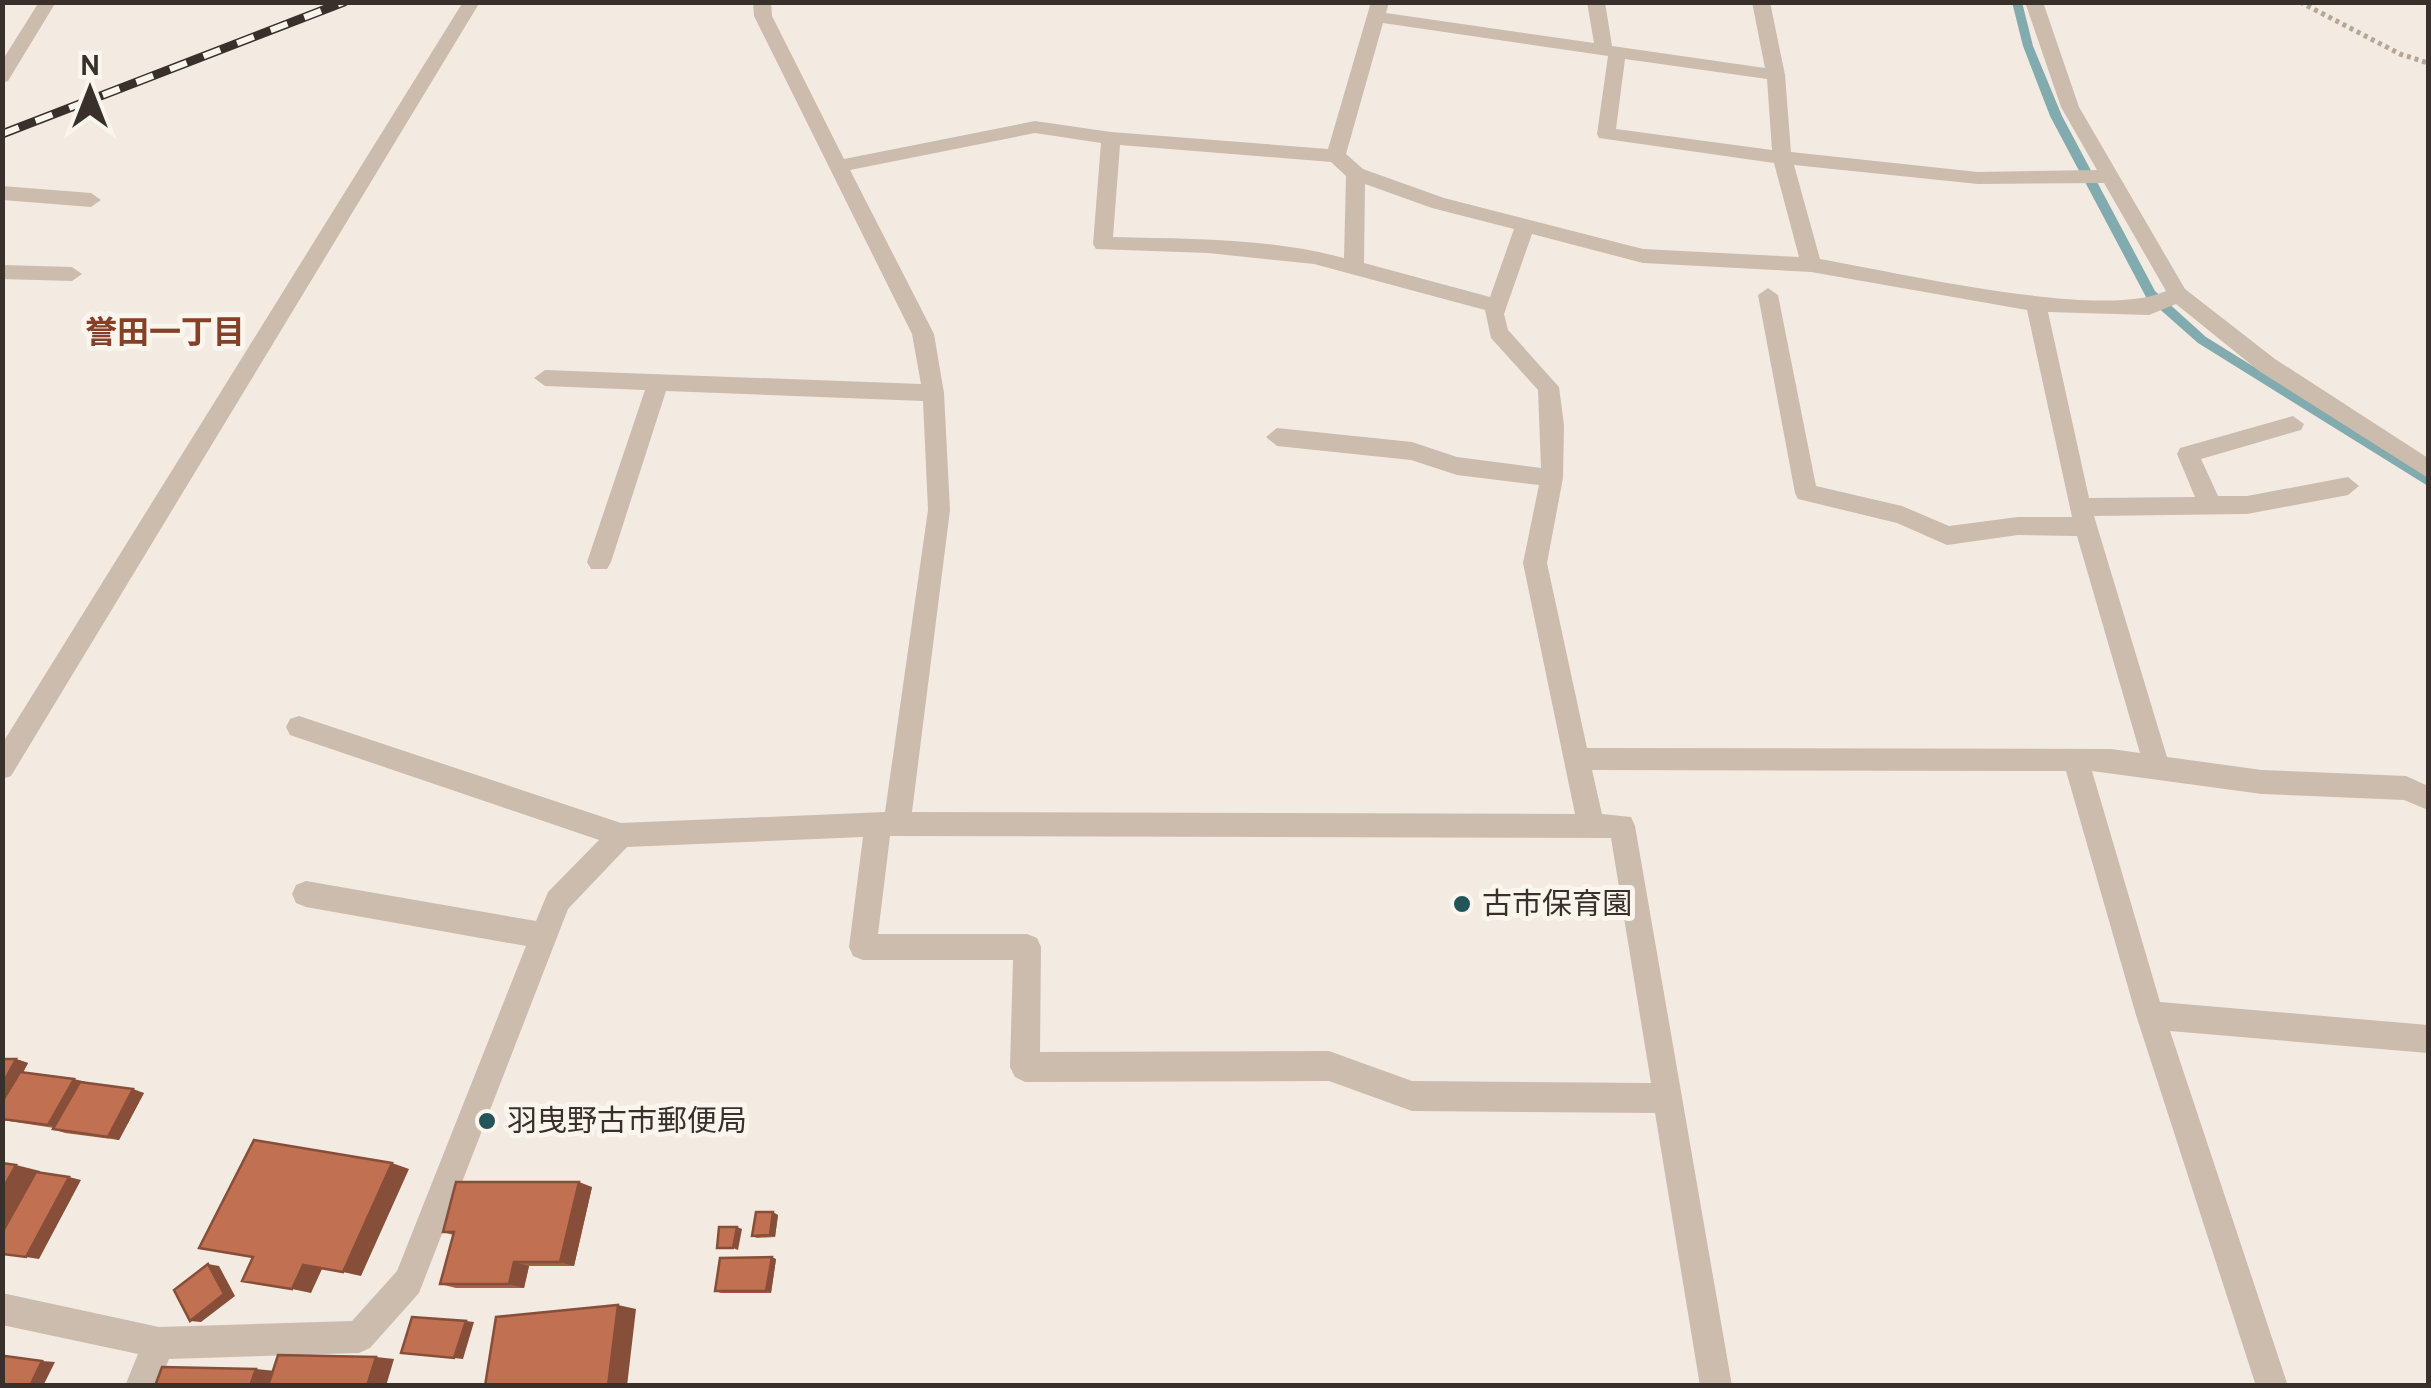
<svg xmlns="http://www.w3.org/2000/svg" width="2431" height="1388" font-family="Overpass,'Noto Sans JP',sans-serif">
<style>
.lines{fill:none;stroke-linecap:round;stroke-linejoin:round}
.stream{fill:#81abaf;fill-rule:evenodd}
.path{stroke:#b6a697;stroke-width:5;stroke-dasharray:4 4;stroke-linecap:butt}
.minor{fill:#cbbcad;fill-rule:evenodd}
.rail-casing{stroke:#39302b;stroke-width:9}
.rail{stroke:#faf5ed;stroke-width:6;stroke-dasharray:18;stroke-linecap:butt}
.wall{fill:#a66046}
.shaded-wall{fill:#874e39}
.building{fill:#c17051;stroke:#874e39;stroke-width:2.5}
.poi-dot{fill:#225459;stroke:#faf5ed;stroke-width:4}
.labels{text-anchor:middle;stroke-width:10;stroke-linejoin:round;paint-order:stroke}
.poi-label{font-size:30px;fill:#39302b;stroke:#faf5ed;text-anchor:start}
.neighbourhood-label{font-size:32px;font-weight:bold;fill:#854127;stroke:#faf5ed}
</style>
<rect width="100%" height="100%" fill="#f3ebe1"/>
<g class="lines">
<path class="stream" d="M2012,2h10l11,44 29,70 93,175 51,46 222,138v11l-230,-143 -52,-46 -96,-181 -27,-70z"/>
<path class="path" d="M2300,2l100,52 28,9"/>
<path class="minor" d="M39,2h17l-48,79 -6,2v-22z
M463,2h17l-469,774 -9,3v-35z
M753,2h18l1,14 72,143 191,-38 76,11 217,17 43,-147h18l-3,11 208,30 -7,-41h18l7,44 153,22 -13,-66h18l15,73 6,77 187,20 119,-2 -36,-63 -36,-105h18l36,105 106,182 90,70 153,99v20l-169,-107 -83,-67 -27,11 -101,-3 41,186 106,-1 -18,-43 3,-6 113,-32 11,8 -3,6 -100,29 17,37h29l101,-19 11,9 -11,9 -101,19 -153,2 73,241 95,13 144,6 22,10v24l-24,-10 -142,-6 -170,-23 68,231 268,23v28l-258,-22 118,355h-32l-120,-371 -70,-244 -474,-1 10,44 29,3 4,9 97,560h-32l-45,-273 -243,-2 -83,-30 -304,1 -10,-5 -5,-10 3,-107h-150l-10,-4 -4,-9 14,-110 -236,10 -59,62 -149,384 -49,55 -11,5 -190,6 -11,27h-33l13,-32 -136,-29v-32l157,34 193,-6 45,-50 129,-325 -220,-39 -10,-4 -4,-9 4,-9 10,-4 230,40 12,-29 51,-52 -309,-105 -4,-8 4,-8 9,-3 322,107 264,-11 43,-302 -5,-109 -257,-10 -55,171 -4,7h-16l-4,-7 58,-172 -100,-4 -11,-8 11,-8 376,14 -9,-50 -158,-318zM1383,23l225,33 -11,78 2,4 175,25 25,94 -156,-8 -199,-51 -81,-29 -17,-15zM1625,59l142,20 5,71 -156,-21zM1035,133l66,10 -8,101 3,5 112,4 106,11 171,46 6,28 47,52 3,78 -84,-11 -45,-15 -135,-14 -11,9 11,9 134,14 46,15 82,10 -16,78 52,251 -663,-2 38,-302 -6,-117 -10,-59 -84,-164zM1120,145l211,17 15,14 -2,82c-74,-20 -154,-19 -231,-21zM1794,165l184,19 126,-1 62,108c-62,30 -271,-19 -346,-32zM1365,184l67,24 82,21 -24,68 -126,-34zM1532,234l111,29 168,9 216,38 45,207h-54l-69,9 -47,-20 -86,-20 -38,-191 -10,-7 -10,7 37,198 3,6 99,24 50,22 71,-10 59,1 63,217 -29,-4 -524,-1 -40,-185 16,-85 1,-53 -5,-38 -51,-57 -4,-16zM890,836l721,2 40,245 -239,-2 -83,-30 -289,1 1,-105 -4,-9 -10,-4h-149z
M2,186l89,7 10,7 -10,7 -89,-7z
M2,265l70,2 10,7 -10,7 -70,-2z"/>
<defs>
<path id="rail" d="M2,134l342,-132"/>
</defs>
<use href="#rail" class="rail-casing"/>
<use href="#rail" class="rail"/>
</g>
<path class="wall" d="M2,1059h14l12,4 -5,9 121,21 -25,47 -54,-7 -12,-4 1,-1 -52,-8z
M592,1187l-18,79h-45l-5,22h-68l-16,-4 13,-49 -10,-3z
M778,1215l-3,22 -18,1 -5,-2z
M776,1259l-5,34h-50l-6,-2z"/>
<path class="shaded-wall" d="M16,1059l12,4 -26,50v-28z
M74,1079l12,3 -26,47 -12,-4z
M133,1089l11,4 -25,47 -11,-3z
M392,1163l17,6 -48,107 -18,-4z
M16,1165l24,6 -38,70v-51z
M69,1177l12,3 -42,79 -13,-2z
M579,1182l13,5 -18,79 -14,-4z
M773,1212l5,3 -3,22 -5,-2z
M737,1227l5,2 -4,21 -5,-2z
M772,1257l4,2 -5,34 -5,-2z
M514,1262l15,4 -5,22 -15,-4z
M208,1264l11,2 16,30 -34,26 -11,-1z
M303,1265l19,4 -11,24 -19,-4z
M618,1305l18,4 -9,77h-19z
M466,1321l8,1 -11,37 -9,-1z
M376,1357l18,2 -8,27h-19z
M42,1361l13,1 -12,24h-13z
M256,1369l20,2 -5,15h-21z"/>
<path class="building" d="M2,1059h14l-14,26z
M20,1072l54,7 -26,46 -46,-6v-17z
M80,1082l53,7 -25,48 -55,-8z
M254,1140l138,23 -49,109 -40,-7 -11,24 -50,-8 11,-24 -54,-9z
M2,1163l14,2 -14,25z
M36,1172l33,5 -43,80 -24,-3v-21z
M456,1182h123l-19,80h-46l-5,22h-69l14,-52h-11z
M756,1212h17l-3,23 -18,1z
M719,1227h18l-4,21h-16z
M772,1257l-6,34h-51l5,-33z
M208,1264l16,30 -34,27 -16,-31z
M618,1305l-10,81h-123l11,-69z
M412,1317l54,4 -12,37 -53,-5z
M278,1355l98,2 -9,29h-99z
M5,1356l37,5 -12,25h-28v-26z
M162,1367l94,2 -6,17h-95z"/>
<g class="poi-dot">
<circle cx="1462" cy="904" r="10"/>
<circle cx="487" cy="1121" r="10"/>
</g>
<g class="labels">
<g class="poi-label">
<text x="1482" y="914">古市保育園</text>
<text x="507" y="1131">羽曳野古市郵便局</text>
</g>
<g class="neighbourhood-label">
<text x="165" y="343">誉田一丁目</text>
</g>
</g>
<rect width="2431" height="1388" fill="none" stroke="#39302b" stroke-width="10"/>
<g transform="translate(90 90)" stroke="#faf5ed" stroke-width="8" paint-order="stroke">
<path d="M0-8L18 38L0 25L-18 38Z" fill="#39302b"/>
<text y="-15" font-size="28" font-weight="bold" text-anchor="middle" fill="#39302b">N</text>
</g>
</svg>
